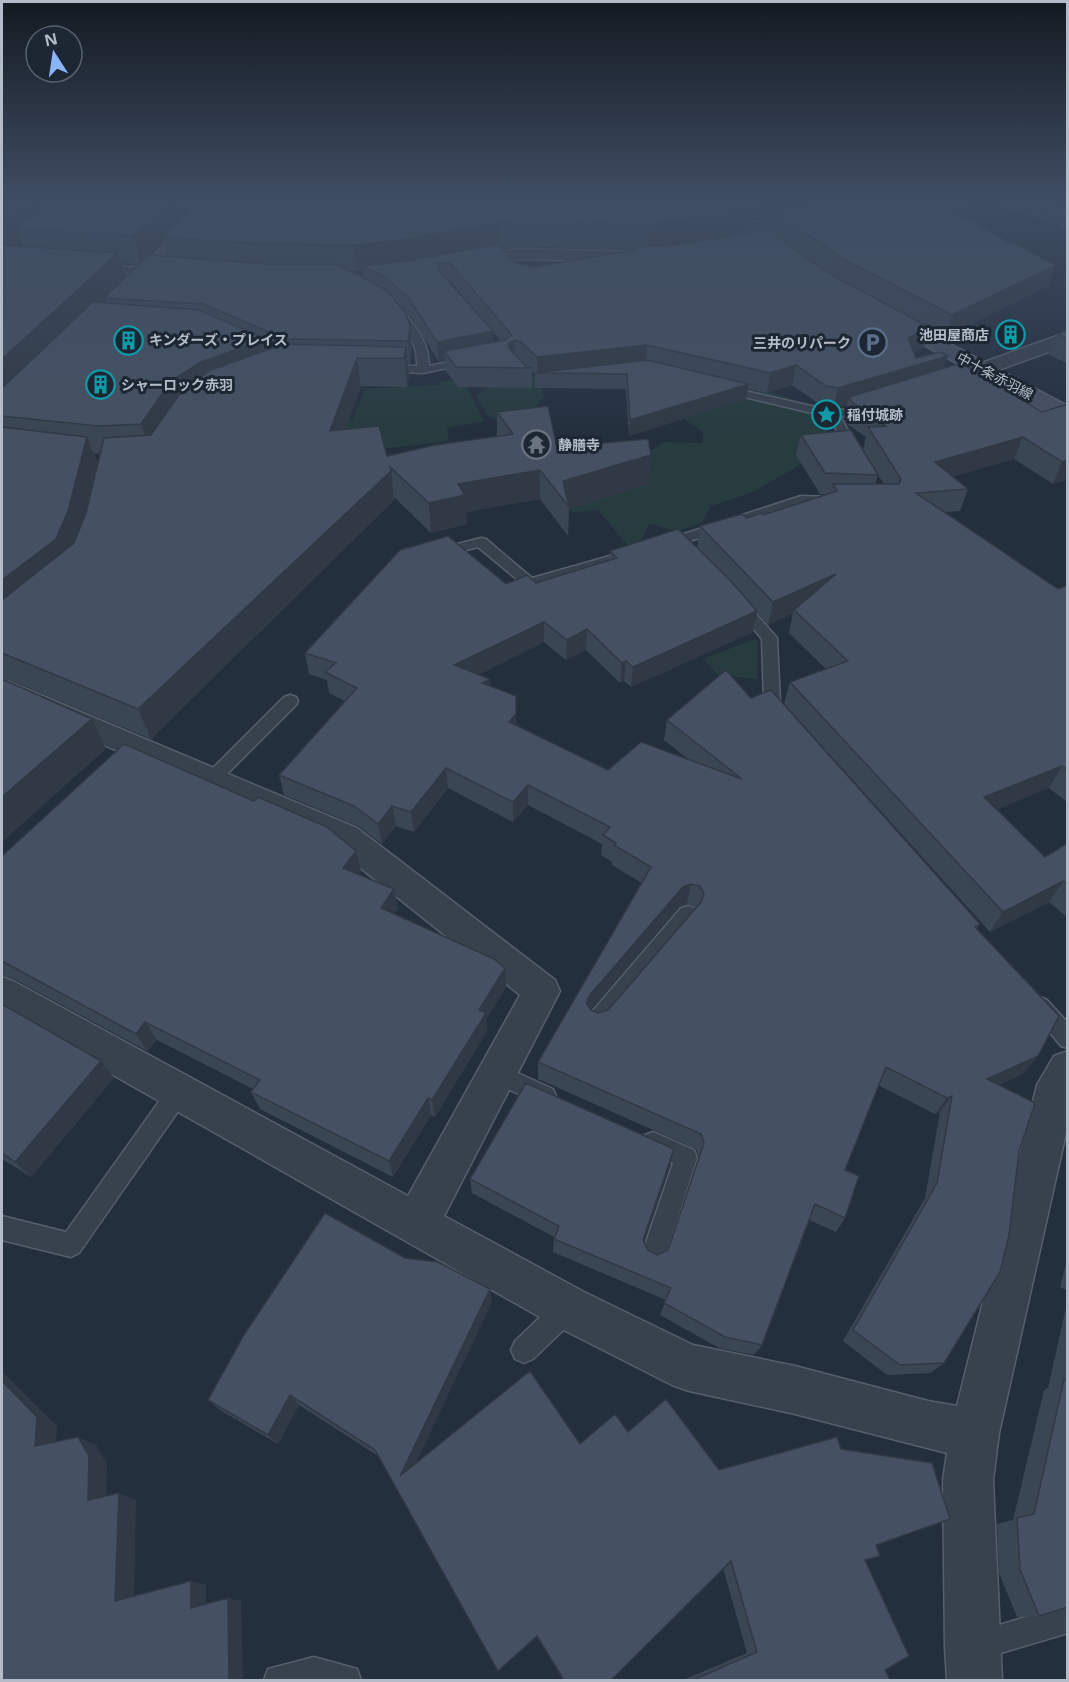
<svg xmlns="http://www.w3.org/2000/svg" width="1069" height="1682" font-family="'Noto Sans','Noto Sans JP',sans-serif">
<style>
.green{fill:#263c3f}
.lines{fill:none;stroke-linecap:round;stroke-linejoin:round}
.lane-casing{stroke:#565f6c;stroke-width:3}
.street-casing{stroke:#565f6c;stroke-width:3}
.secondary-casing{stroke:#565f6c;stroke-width:3}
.lane{fill:#38414e;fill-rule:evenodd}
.street{fill:#38414e;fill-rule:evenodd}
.secondary{fill:#465061;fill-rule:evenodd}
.rail-casing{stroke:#5a6575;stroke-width:4}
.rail{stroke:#1d2633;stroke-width:2;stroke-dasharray:8;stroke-linecap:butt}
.wall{fill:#3b4654;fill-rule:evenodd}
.shaded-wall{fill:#303945}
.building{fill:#455162;stroke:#303945;stroke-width:1.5;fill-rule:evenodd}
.labels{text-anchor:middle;stroke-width:6;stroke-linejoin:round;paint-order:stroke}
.far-poi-label{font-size:14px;font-weight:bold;fill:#b4bcc9;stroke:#1d2633;text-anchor:start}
.far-street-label{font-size:14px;fill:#b4bcc9;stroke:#1d2633}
</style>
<rect width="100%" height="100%" fill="#242f3e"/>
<path class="green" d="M542,374l186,9 54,12 26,10 24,32 -7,9 -32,23 -40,23 -42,14 -10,17 -22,8 -30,-7 -7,15 -13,8 -31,-37 -25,2 -10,-5 101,-65 39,1v-11l-67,-46 -94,2 2,9 -10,11 -38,12 -9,-6 -11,-18 14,-10z
M463,379l21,42 -37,7 2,13 -120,14 5,-29 19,-8 12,-29 72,-4 5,-3z
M755,639l3,2 -1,38 -39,-4 -15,-16z"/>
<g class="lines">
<defs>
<path id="lane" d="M396,306l4,1c14,18 29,34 29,59l39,-8 6,3 -2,2 -49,10 -42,-2 -2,-2 6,-3h32c1,-24 -12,-38 -26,-57z
M723,386l110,25 16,-2v6l-9,2 20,33 -6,4 -4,-1 -21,-36 -110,-26v-4z
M801,496l32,1 7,4 -7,4 -31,-1 -133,44h-10l-2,-3 2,-3z
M481,538l5,1 46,39 99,-28 7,4 -2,3 -106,30 -5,-1 -47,-39 -39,10 -7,-4 2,-3z
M739,598l5,2 33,38 3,65 7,9 -2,4h-12l-9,-12 -2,-65 -30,-36z
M290,695l6,2 2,4 -2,4 -79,79 -6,2 -6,-2 -3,-4 3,-4 79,-79z
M688,906l7,2 3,6 -3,6 -91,106 -7,3 -7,-3 -3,-6 3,-6 91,-106z
M1040,997l7,3 21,23v25l-7,-2 -28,-34 -3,-6 3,-6z
M498,1064l55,25 3,7 -3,7 -8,3 -55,-25 -3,-7 3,-7z
M178,1083l8,3 3,7 -3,7 -107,153 -8,4 -69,-17v-24l64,16 104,-146z
M653,1132l41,18 3,8 -31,96 -4,8 -8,4 -8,-4 -4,-8 31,-91 -28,-12 -3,-8 3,-8z
M568,1296l9,3 3,9 -3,9 -44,42 -9,4 -9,-4 -4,-9 4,-9 44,-42z
M1068,1604v29l-91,27 -10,-5 -5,-10 5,-10z
M314,1657l43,12 4,11h-97l4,-11z"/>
<path id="street" d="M932,198h43l-8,5 -72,11 -8,-5 8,-5z
M991,198h25l52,17v11l-75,-25z
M820,214l8,5 -2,4 -77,10 -8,-5 8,-5z
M519,249l123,3 6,1 3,4 -3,4 -6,1 -123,-3 -53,6 -6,-1 -3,-4 3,-4 6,-1z
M2,258l143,10 6,1 3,4 -3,4 -6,1 -143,-10z
M1068,332v13l-78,28 -7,2 -7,-2 -3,-4 3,-4z
M2,679l355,149 198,152 5,11 -116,225 140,76 109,53 102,21 133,35 29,5 80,-321 17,-29 14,-5v73l-69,309 -6,47 9,200h-55l-2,-33 -2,-167 4,-27 -152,-39 -106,-23 -17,-6 -120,-61 -550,-312v-35l13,5 393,214 112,-201 -187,-149 -331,-146z"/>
<path id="secondary" d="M214,198h18l-96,94h-12l-3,-4 3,-4z
M887,311l181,95v15l-8,-1 -180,-99 -3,-4 3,-4z"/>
</defs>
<use href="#lane" class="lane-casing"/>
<use href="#street" class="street-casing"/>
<use href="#secondary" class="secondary-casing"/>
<use href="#lane" class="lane"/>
<use href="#street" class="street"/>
<use href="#secondary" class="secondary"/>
<defs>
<path id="rail" d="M1025,198l43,14"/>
</defs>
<use href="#rail" class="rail-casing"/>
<use href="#rail" class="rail"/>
</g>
<path class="wall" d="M2,198h736l15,12 1,-12h176l80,45 46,22 -8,21 -103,51 -15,-8 -6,18 -10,5 2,6 28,10 98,44 26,-8v75l-15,5 -39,-25 -61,17 15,13 -8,22 -16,1 114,77 10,-4v218l-19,-15 -52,21 48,48 23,-14v75l-19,-16 -59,30 -206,-228 6,-22 36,-13 -37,-36 4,-20 -25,12 -11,-13 -4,20 -122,55 -7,-6 -4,2 -34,-33 -20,10 -22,-18 -66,33 12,11 27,39 91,45 80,-11 -24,-19 3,-20 84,-22 229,226 -3,5 61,127 -14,17 -26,12 -54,278 -14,10 -43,2 -44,-34 82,-143 15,-86 -5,2 -57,-29 -33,85v48l-9,14 -27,-12 -47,125 -8,10 -35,-7 -59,-33 6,-15 -113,-48 1,-15 -82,-44 -2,-14 200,-15 -26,77 4,9 9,5 11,-5 31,-91 -3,-10 -158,-70v-17l104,-179 -30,-18v-3l-11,-7 1,-11 -74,-39 -15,17 -65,-34 -34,44 -18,-6 -14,18 -24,-18 -74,-31 -5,-20 66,-74 -16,-8 -2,-13 -18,-6 -4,-21 201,-69 30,-1 73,-22 1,-10 87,-3 3,-22 63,-11 63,-21h-6l-24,-39 5,-20 62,14 3,-12 -19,-13 -4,-6 4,-14 -14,5 -11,-3 -30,-21 -25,8 -19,-4 -2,10 -117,37 -3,-47 -91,-1v-14l-3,-2v16l-74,-1 -12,-16 -1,-11 -6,2 -28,-45 -7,-6 6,15 2,23 -2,16h-2l1,10 -2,12 -46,-1 -16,44 42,26 110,-20v-24l60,35 94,8 -3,30 -79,24 -1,27 -28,-37 -74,13 1,12 -36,9 -37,-36v3l-243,239 -149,-62zM180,209l11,1 -9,8zM752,217l4,3 19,-3 -2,15 55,41 -78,-41zM20,240l3,6h-10zM164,243l3,14 -16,-1zM545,247l89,3 -99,17 -17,-3 -16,-16zM122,263l17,2 -13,12zM363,270v7l-13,-6h7zM449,282h2l31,37zM493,332l7,8 -7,2zM94,453l7,1 -3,11zM878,475l6,9h-9zM687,904l9,2 1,1 -89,103 -10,3 -8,-3 89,-103z
M1068,330v34l-20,-10 9,-20z
M2,856l359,15 -3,3 40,34 -4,6 111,54 1,19 -20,32 1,12 -52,86 -4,-2 -38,62 -133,-68 -9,-17 2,-3 -96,-49 -10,11 -131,-71 -14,-5z
M2,1004l99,57 13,17 -83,99 -29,-18z
M1068,1256v35l-8,-4z
M405,1258l87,44 -77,162 165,-20 48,-12 91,38 157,75 -11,15 20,110 5,10h-207l64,-27 -24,-85 -112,112h-48l-26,-43 -39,34 -120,-215 -79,-51 -21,39 -58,-34 -12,-10z
M1068,1298v309l-29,9 -22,1 -18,-44 -2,-49 16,-4 31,-130 4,-2z"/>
<path class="shaded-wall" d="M31,198h40l-55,30 4,12 -18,15v-33z
M174,198h4l6,26 -22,13 2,6 -23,22 -8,-29z
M195,198h15l-12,12z
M759,198h136l-119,14 -1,5 -19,3z
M753,210l-3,26 -103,14 2,-26z
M499,222v26l-97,18h-40l1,4 -6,1 -4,-26z
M118,253l8,26 -22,19 1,2 -103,98v-39z
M1056,265l-8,21 -103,51 7,-22z
M410,326l2,23 -2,16 -2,-24z
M930,328l-6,19 -21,11 5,-20z
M493,331l1,20h-50l1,9 -6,2 -2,-20z
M266,339l6,28 -121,86 -10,-29 30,-43 30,-19z
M515,340v20l-7,-13 1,-4z
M647,345l-1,20 -109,8v-16z
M406,347l3,28 -2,12 -3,-29z
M948,356l-7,20 -92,21 -2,7 -14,5 5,-21z
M357,358l4,28 -26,75 -5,-30z
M796,365l-4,20 -25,8 3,-20z
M749,384l-3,15 -117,37 1,-16z
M87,437l11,29 -18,75 -78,82v-43z
M1023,437l-9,22 -86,25 7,-22z
M651,455l-3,30 -79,24 -6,-28z
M1068,460v19l-15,5 9,-22z
M540,470v29l-74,13 1,12 -36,9 -2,-30 29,-19z
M391,471l3,29 -243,239 -13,-30z
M836,574l-42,36 -1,3 -25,12 5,-23z
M757,611l-4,21 -122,55 2,-20z
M544,622v20l-89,44 -1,-21z
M587,629l-1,21 -20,10 1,-20z
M626,661l-2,20 -4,2 2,-20z
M490,679l1,21 -9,-17z
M516,696l1,38 -8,-12z
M92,719l14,30 -103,92 -1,-1v-43z
M1062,766l-13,22 -76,31 11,-22z
M446,768l2,20 -34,44 -3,-20z
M528,785v20l-15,17v-20z
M392,806l4,20 -14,18 -4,-20z
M356,851l5,20 -14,17 -4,-20z
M1063,881l-14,21 -59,30 13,-20z
M691,884l-4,20 -8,3 -91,106 -2,-10 4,-8 93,-108z
M394,889l4,19 -13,19 -4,-19z
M505,968l1,19 -20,32 1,12 -52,86 -3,-17 47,-90z
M145,1022l12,18 -10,11 -11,-17z
M1038,1056l-14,17 -51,23 14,-17z
M101,1061l13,17 -83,99 -16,-15z
M952,1096l-12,16 -5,2 12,-16z
M428,1098l3,17 -38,62 -4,-16z
M674,1149l-4,15 -30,89 3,-13z
M490,1289l2,13 -86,181 -6,-7z
M2,1371l55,55 -2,29 -20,-9 -33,-65z
M290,1395l9,10 -21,39 -10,-9z
M78,1437l18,8 11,19 -1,43 -18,-7z
M119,1493l17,7 -2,103 -19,-2z
M191,1581l15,4v25l-15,-2z
M228,1598l13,3 2,79h-14z"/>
<path class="building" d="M2,198h29l-29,24z
M54,198h120l-41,38 -117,-8z
M203,198h535l15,12 -104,14 -104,-3 -46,1 -99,18 -47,5 -90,-1 -101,-7z
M875,198h55l80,45h4l42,22 -104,50 -112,-58 -64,-45z
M768,229l57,42 105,57 -22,10 8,20 25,-6 7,4 -110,32 -12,-2 -30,-21 -26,8 -123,-28 -110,12 -16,-15 -6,-2 -6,3 -1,4 19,20 5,1 -76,-1 -12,-16 61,-11 7,-5 -62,-72h-12v7l55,61 -56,11 -28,-44 -26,-22 -21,-10 38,-4 98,-18 20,20 17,3 100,-17 2,-3 46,-3z
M2,245l116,8 -116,106z
M149,255l116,9h69l25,11 27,15 19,22 5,14 -2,15 -122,-2 -83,-35 -99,-6z
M93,302l106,8 67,29 -65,23 -30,19 -30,43 -43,2 -96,-10v-28z
M1068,330v9l-11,-5z
M284,344l122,3 -2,11h-47l-27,73 49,-5 8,30 48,-11 78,-11 -16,-22 51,-6 9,41 91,-8 3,16 -88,26 6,26 -29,-37 -82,14 7,11 -36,8 -39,-36 1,4 -253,238 -136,-56v-53l72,-57 12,-30 18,-75 47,-3 32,-46 28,-19z
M647,360l102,24 -119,36 -3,-46 -92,-1z
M961,363l81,49 26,-8v56l-6,2 -39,-25 -88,25 33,27 -52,4 142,96 10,-4v185l-6,-4 -78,31 61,60 23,-14v41l-5,-3 -60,31 -213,-230 58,-21 -54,-51 42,-36 -63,28 -73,-76 42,-12 5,4 14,-5 2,2 74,-24 -4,-7h66l2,-5 -33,-52 18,-1 -34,-24 -3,-5z
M2,427l85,10 -19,74 -12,28 -54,41z
M851,430l27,45 -53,-2 -24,-38z
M678,529l51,50 28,32 -124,56 -7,-6 -4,2 -35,-34 -20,11 -23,-18 -90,43 36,14 -8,4 34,13v18l-7,8 99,48 33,-28 101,37 -75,-59 59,-50 25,28 20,-8 209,234 -5,3 84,89 -21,40 -51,23 48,24 -16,48 -10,84 -9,37 -56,91 -44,2 -47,-35 84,-147 15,-87 -5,2 -61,-31 -41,103 14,6 -14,42 -30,-14 -53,141 -37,-8 -61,-34 7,-15 -117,-49 5,-13 -89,-47 56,-96 148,66 -31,91 5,10 9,5 11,-5 36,-107 -3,-9 -163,-72 113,-195 -37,-22 2,-2 -13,-8 7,-8 -82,-42 -15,17 -67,-34 -35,44 -19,-6 -14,18 -24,-18 -75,-31 78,-87 -32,-16 11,-9 -31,-10 95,-103 48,-14 58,48 21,-9 9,8 81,-25 -7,-7zM691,884l9,2 4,8 -3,8 -93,108 -10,3 -7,-3 -5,-7 4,-8 93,-108z
M2,679l90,40 -90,78z
M124,744l130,57 4,-4 69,30 29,24 -13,17 51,21 -13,19 113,51 11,9 -26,42 7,3 -54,87 -4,-2 -39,63 -138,-69 9,-12 -115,-58 -9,12 -134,-73v-105z
M2,1004l99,57 -86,101 -13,-9z
M325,1213l80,45 33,4 52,27 -90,187 130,-105 50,73 35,-30 13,18 38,-33 53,71 118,-33 4,12 91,14 18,56 -74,26 4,11 -15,4 44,96 -24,14 5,10h-197l64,-28 -26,-91 -120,119h-47l-27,-44 -39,35 -123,-221 -85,-55 -22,40 -60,-35 36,-65z
M1064,1379l4,2v226l-29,9 -19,-47 -3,-51 17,-4z
M2,1381l35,36 -2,29 43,-9 11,19 -1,44 31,-7 -4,108 76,-20v27l37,-10 1,82h-227z"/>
<linearGradient id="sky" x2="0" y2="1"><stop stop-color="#141a22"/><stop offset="0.46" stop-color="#3f4d63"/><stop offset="1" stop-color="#3f4d63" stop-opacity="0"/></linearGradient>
<rect width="1069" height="434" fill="url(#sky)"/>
<defs>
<symbol id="building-ring" viewBox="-11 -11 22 22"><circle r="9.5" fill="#1d2633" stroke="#0f9aa8" stroke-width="1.5"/><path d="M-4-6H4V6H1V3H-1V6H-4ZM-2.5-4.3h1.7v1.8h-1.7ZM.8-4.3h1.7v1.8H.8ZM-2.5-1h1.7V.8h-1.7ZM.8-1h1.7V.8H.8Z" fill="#0f9aa8"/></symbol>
<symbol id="parking-ring" viewBox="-11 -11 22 22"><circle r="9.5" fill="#1d2633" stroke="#5c6f8a" stroke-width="1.5"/><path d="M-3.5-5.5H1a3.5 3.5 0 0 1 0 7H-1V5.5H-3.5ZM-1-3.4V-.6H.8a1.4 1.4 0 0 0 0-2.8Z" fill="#5c6f8a"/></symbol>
<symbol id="sight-ring" viewBox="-11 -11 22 22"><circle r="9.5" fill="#1d2633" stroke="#0f9aa8" stroke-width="1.5"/><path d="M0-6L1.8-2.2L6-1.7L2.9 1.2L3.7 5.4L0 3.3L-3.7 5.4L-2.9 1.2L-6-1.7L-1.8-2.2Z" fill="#0f9aa8"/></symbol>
<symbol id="temple-ring" viewBox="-11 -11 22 22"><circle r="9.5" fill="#1d2633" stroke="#6b7280" stroke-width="1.5"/><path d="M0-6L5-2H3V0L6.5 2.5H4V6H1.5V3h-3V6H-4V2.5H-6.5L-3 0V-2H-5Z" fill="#6b7280"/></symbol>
</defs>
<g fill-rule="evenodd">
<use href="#building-ring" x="994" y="318" width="33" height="33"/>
<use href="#building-ring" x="112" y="324" width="33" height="33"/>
<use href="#parking-ring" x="856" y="326" width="33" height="33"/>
<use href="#building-ring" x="84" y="368" width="33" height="33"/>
<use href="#sight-ring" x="810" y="398" width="33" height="33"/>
<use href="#temple-ring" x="520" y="428" width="33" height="33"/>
</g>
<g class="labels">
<g class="far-poi-label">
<text x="989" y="340" text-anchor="end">池田屋商店</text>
<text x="149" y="345">キンダーズ・プレイス</text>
<text x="851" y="348" text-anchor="end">三井のリパーク</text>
<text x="121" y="390">シャーロック赤羽</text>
<text x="847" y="420">稲付城跡</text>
<text x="558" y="450">静膳寺</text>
</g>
<g class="far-street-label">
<text transform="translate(995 376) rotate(28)" y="5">中十条赤羽線</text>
</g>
</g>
<rect width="1069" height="1682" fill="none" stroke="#b4bcc9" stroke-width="6"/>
<g transform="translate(54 54) rotate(348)"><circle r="28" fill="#1d2633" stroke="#59626f" stroke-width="1.5"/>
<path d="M0-4.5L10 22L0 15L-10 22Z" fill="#8ab4f8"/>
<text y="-9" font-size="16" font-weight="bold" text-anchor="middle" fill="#b4bcc9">N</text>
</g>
</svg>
